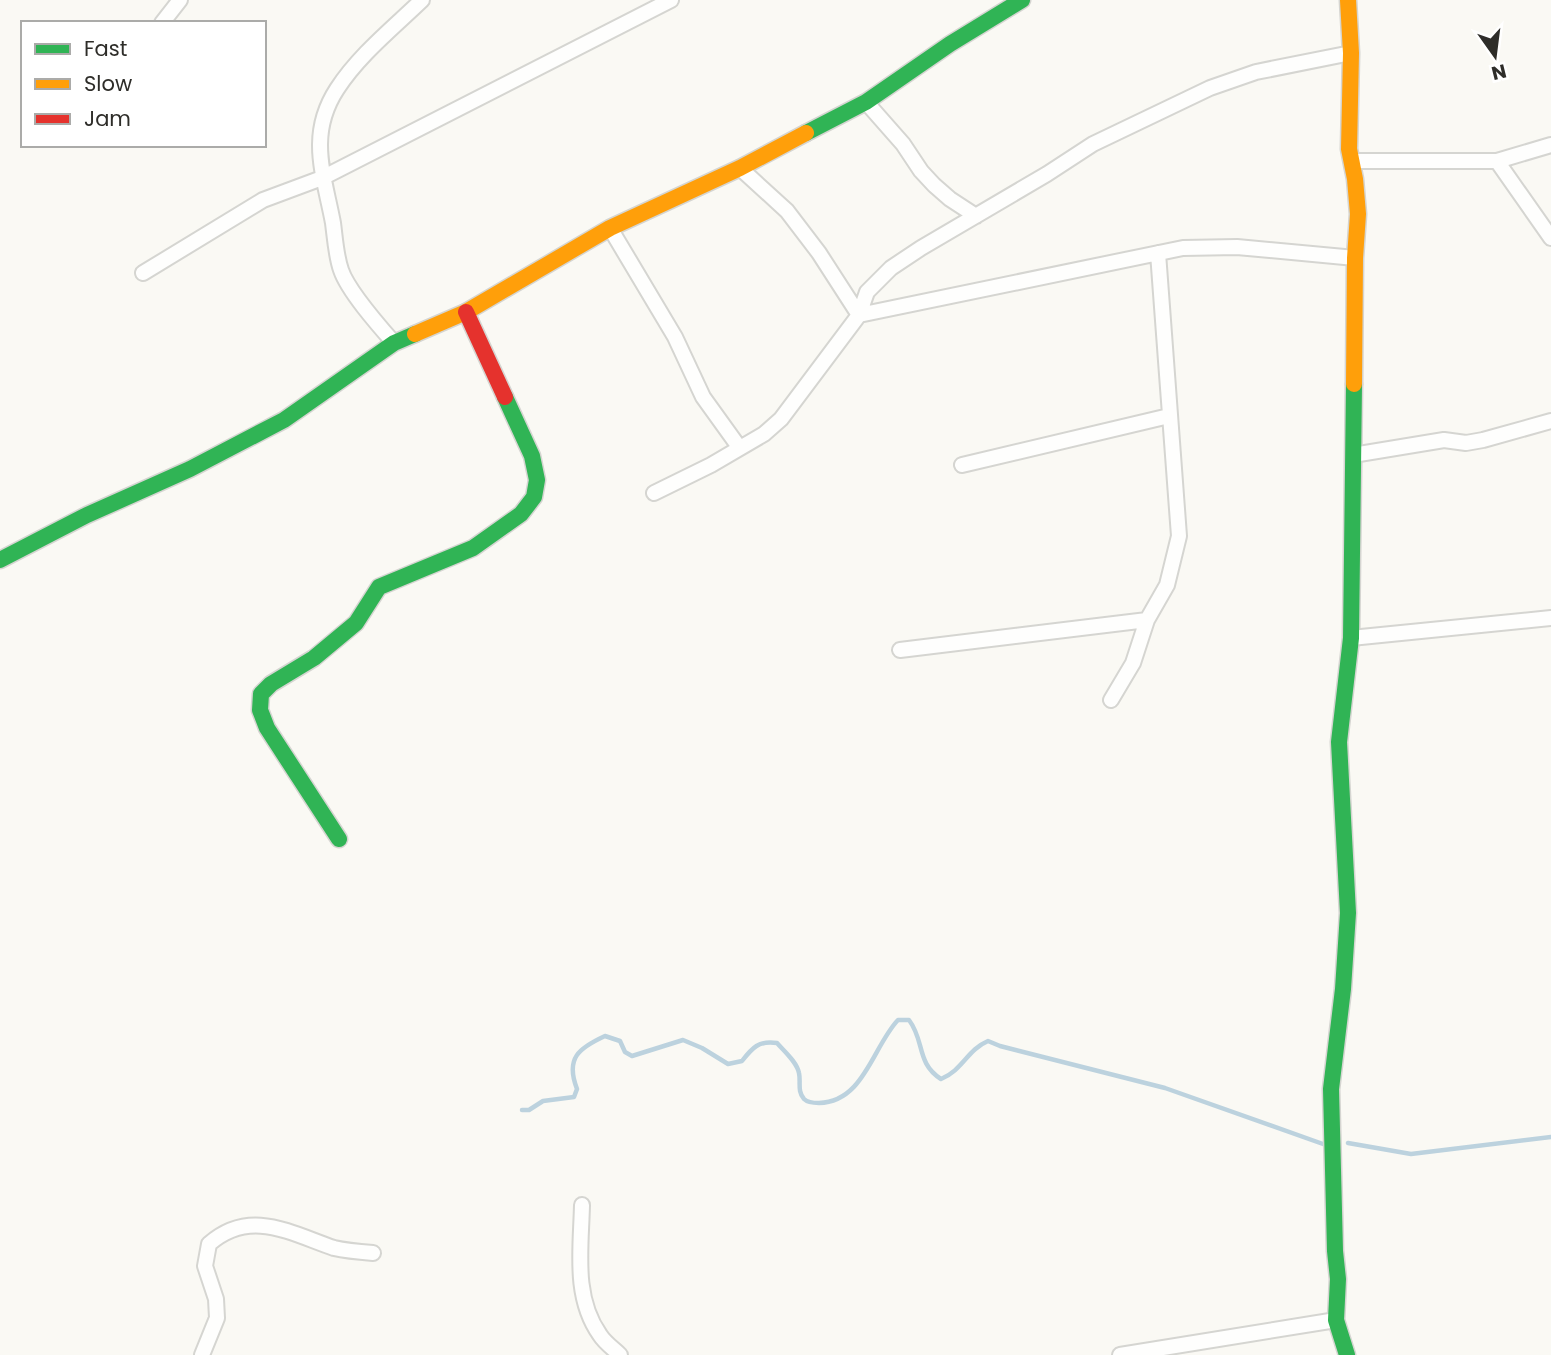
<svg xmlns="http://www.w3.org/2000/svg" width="1551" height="1355" font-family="Poppins,sans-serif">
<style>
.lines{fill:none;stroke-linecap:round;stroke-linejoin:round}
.stream{stroke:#bcd2de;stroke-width:4.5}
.street-casing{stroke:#d5d5d1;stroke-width:18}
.fast-casing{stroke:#d5d5d1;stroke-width:19}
.slow-casing{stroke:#d5d5d1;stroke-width:19}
.jam-casing{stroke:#d5d5d1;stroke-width:19}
.street{stroke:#fefefd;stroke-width:14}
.fast{stroke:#30b455;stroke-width:16}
.slow{stroke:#ff9f0a;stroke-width:16}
.jam{stroke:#e5322d;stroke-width:16}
</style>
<rect width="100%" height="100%" fill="#faf9f4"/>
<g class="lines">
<path class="stream" d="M522,1110h7l14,-9 31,-4 3,-8c-12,-31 2,-41 28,-53l15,5 5,11 7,4 51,-16 19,8 26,16 14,-3c10,-13 17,-21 35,-18 7,8 20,19 22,30 2,9 -2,18 5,26 4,4 10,4 15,4 45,-1 54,-57 79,-83h11c16,21 7,43 32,59 22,-9 26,-29 47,-38l12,5 165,42 158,56
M1348,1143l63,11 140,-17"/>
<defs>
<path id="street" d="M162,23l18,-23
M866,102l37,42 18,27 13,14 16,14 26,17
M1352,161h145l54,-16
M1497,161l54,77
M740,168l47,43 32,42 40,62 324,-67 54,-1 118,11
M610,228l65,109 28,60 36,50
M143,273l120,-73 59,-22 349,-178
M394,343c-15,-17 -46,-52 -53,-73 -5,-14 -6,-32 -8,-47 -9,-48 -26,-88 4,-134 22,-34 56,-61 85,-89
M1353,455l91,-15 22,3 17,-3 68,-19
M962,465l207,-49
M654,493l57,-28 53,-31 17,-15 78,-104 8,-23 24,-24 30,-20 126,-74 46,-30 117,-56 46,-16 95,-19
M1351,638l200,-20
M900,650l247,-30
M1111,700l22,-37 14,-43 20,-35 12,-49 -21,-283
M582,1205c-1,44 -9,92 18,130 5,8 14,14 20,20
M202,1355l15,-37 -1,-19 -11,-33 4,-22c41,-36 81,-11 125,4 13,3 26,4 39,5
M1120,1355l216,-35"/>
<path id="fast" d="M806,133l60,-31 84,-58 72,-44
M0,560l87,-45 103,-46 94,-49 110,-77 21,-9
M339,839l-72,-111 -7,-18 1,-16 10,-10 43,-26 42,-35 23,-36 94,-39 48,-34 13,-17 3,-17 -5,-24 -27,-59
M1347,1355l-11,-35 2,-41 -3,-28 -4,-162 12,-100 5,-76 -9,-171 12,-104 3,-254"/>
<path id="slow" d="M1348,0l3,53 -2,96 6,30 3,35 -3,44 -1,126
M415,334l51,-22 144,-84 130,-60 66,-35"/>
<path id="jam" d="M466,312l39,85"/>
</defs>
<use href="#street" class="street-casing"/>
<use href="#fast" class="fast-casing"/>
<use href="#slow" class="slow-casing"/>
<use href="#jam" class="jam-casing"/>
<use href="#street" class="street"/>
<use href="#fast" class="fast"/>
<use href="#slow" class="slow"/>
<use href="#jam" class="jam"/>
</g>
<rect x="21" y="21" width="245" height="126" fill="#ffffff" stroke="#ababa9" stroke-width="2"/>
<rect x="35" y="44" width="35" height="10" fill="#30b455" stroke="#ababa9" stroke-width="2"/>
<text x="84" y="56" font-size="21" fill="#2e2d29">Fast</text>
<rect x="35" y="79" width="35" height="10" fill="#ff9f0a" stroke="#ababa9" stroke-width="2"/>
<text x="84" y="91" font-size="21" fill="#2e2d29">Slow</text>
<rect x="35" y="114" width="35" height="10" fill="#e5322d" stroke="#ababa9" stroke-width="2"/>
<text x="84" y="126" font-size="21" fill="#2e2d29">Jam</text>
<g transform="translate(1495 56) rotate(166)" stroke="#ffffff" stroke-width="5" paint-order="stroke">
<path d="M0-5L12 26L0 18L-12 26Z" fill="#2e2d29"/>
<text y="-10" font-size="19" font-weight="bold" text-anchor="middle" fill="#2e2d29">N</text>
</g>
</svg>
